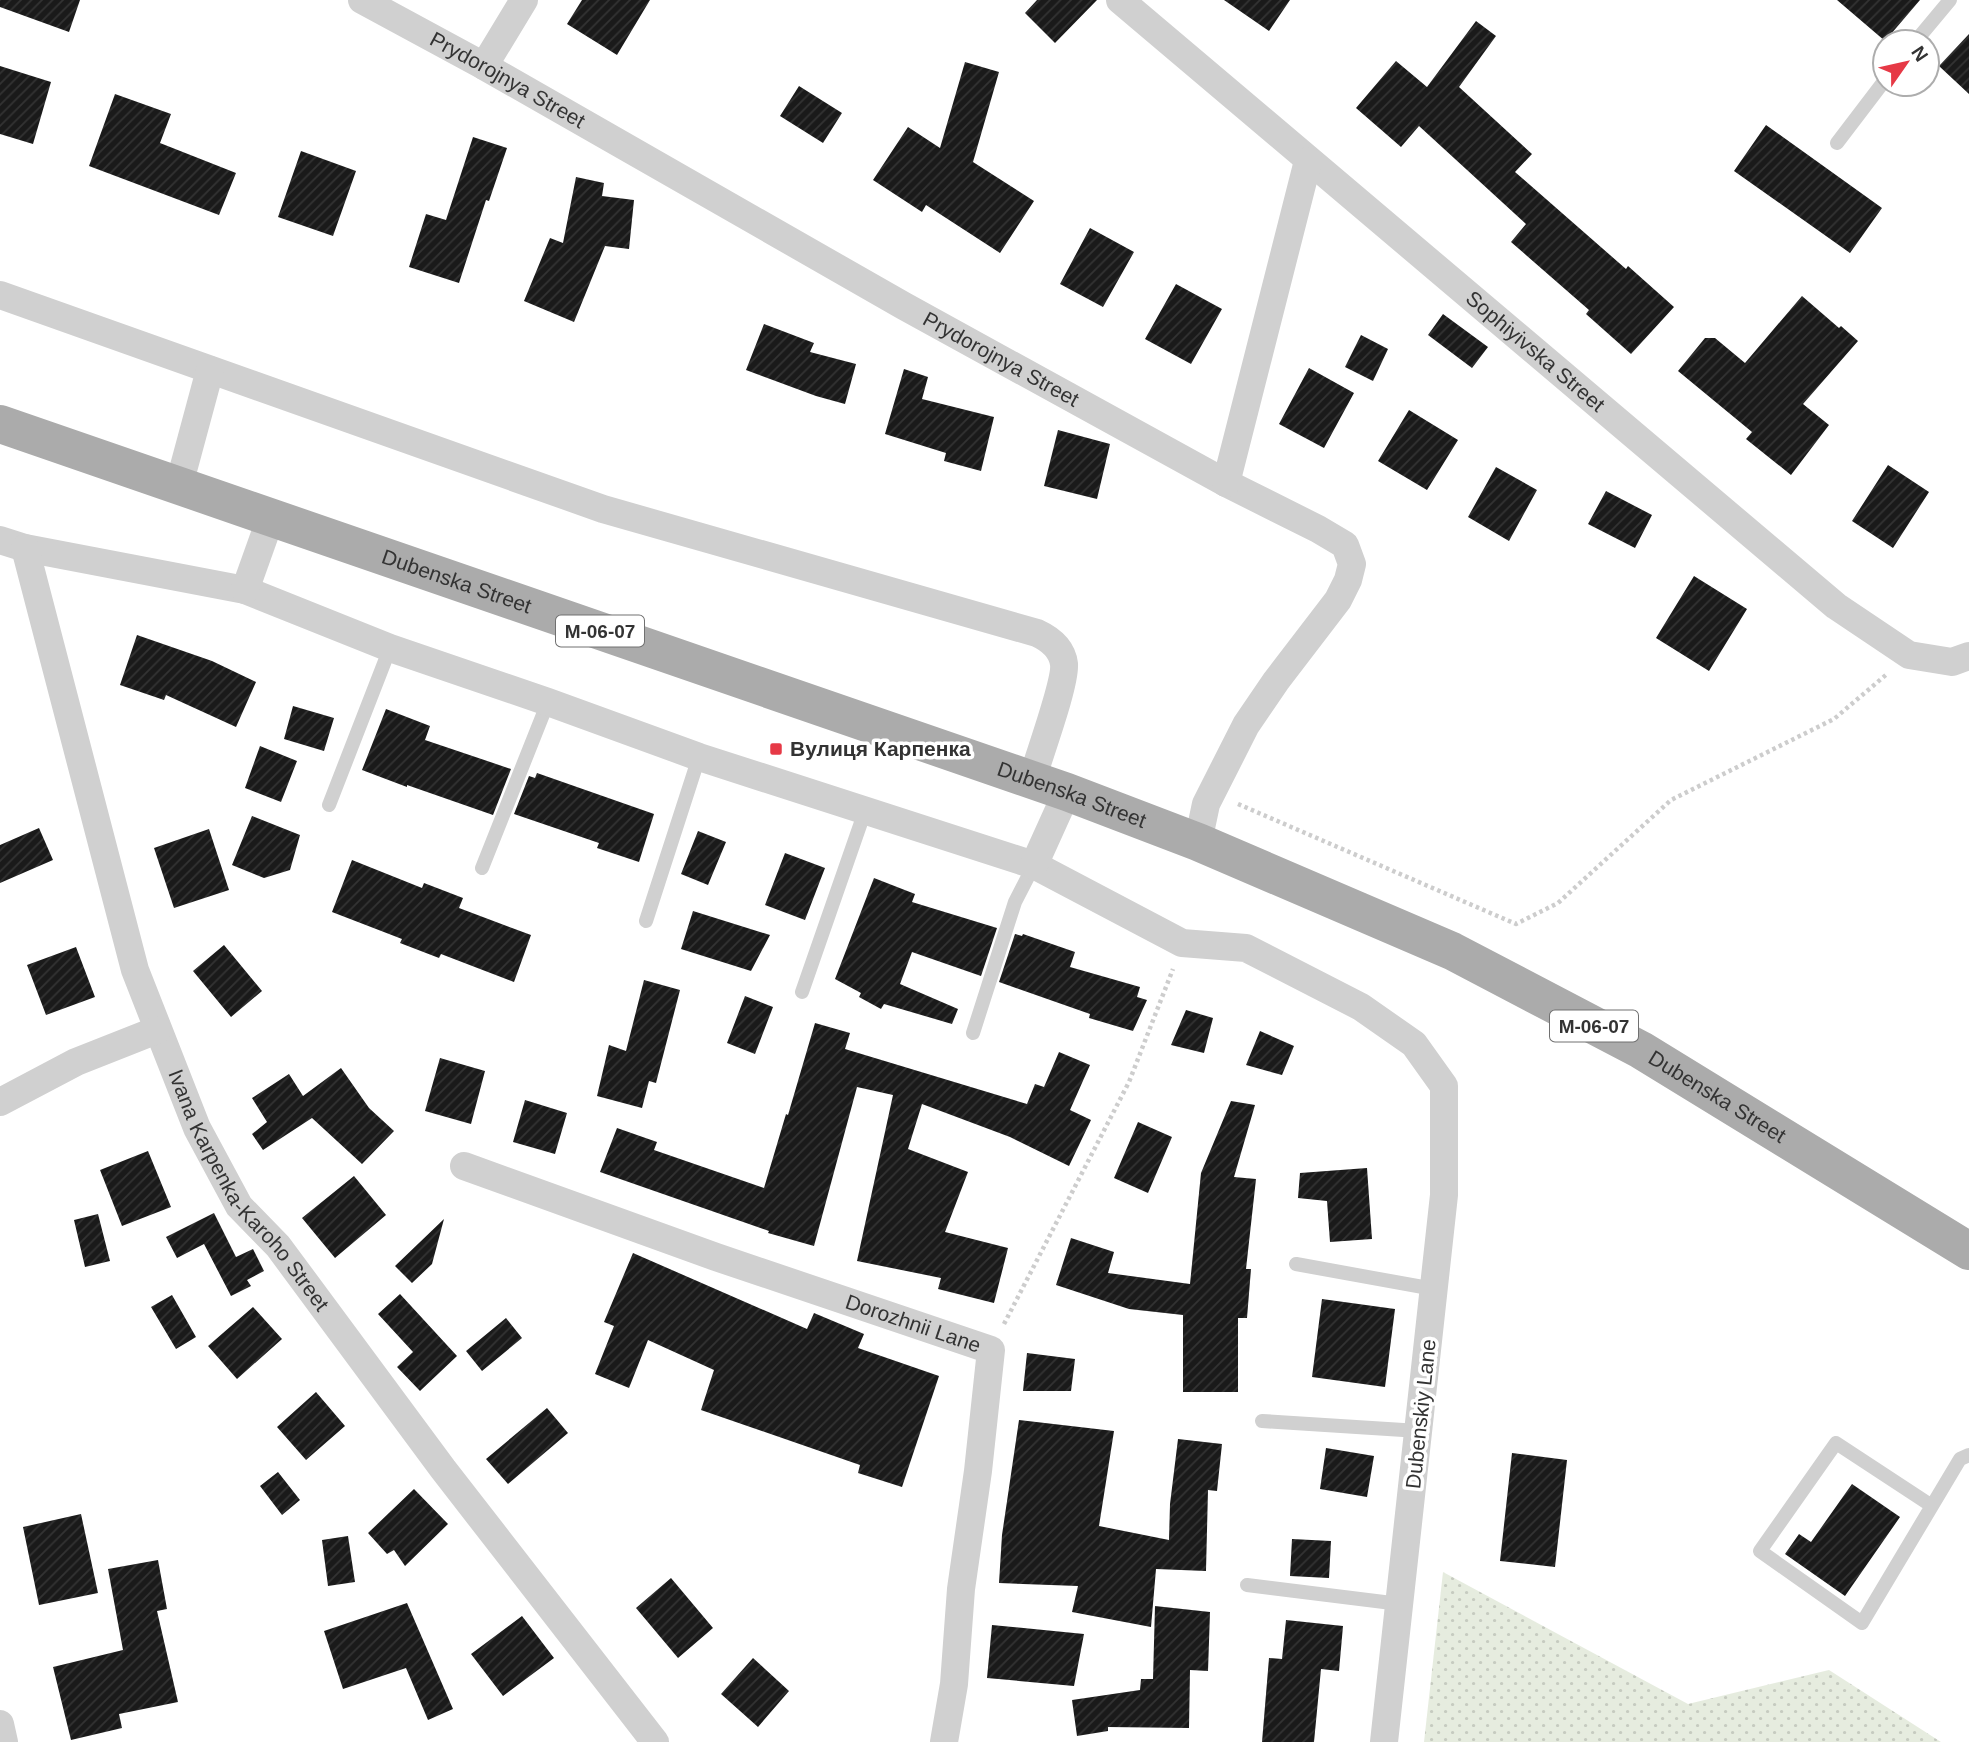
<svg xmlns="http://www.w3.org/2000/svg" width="1969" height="1742" font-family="Arial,sans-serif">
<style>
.garden{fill:url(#garden-dots)}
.building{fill:url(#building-hatch)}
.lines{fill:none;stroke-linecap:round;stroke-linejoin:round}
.path{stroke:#cdcdcd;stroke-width:4.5;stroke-dasharray:3.5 3.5;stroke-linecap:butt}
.service{stroke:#d0d0d0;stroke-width:14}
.minor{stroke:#d0d0d0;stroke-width:28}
.primary{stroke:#ababab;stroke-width:38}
.poi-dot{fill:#e63946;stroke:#fff;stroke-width:2.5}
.labels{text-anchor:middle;stroke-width:7;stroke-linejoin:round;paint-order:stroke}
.shield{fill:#fff;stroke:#707070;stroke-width:2}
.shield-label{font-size:19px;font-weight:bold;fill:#333}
.street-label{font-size:21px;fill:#333;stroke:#fff}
.poi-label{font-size:21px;font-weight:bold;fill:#333;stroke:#fff;text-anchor:start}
</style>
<defs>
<pattern id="garden-dots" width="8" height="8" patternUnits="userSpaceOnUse" patternTransform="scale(1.75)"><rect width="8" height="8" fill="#e6ecdf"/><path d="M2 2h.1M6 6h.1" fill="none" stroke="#c6cbc0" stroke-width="1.8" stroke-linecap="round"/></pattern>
<pattern id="building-hatch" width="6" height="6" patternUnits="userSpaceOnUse" patternTransform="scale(1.75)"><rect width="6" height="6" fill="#1a1a1a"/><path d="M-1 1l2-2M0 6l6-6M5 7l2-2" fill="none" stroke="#333"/></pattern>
</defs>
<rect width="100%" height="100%" fill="#fff"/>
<path class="garden" d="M1443,1572l245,132 141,-34 112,72h-517z"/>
<path class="building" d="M0,0h80l-11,32 -69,-25z
M582,0h68l-33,55 -50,-31z
M1037,0h60l-42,43 -30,-30z
M1224,0h66l-21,31z
M1837,0h83l-35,41z
M1476,21l20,15 -37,51 73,67 -17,18 111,97 2,-3 46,41 -43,47 -45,-40 3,-4 -78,-68 15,-18 -107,-98 -18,21 -45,-39 40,-47 31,26z
M1969,34v60l-30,-28z
M965,62l34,10 -26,90 61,39 -34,52 -74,-48 -4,7 -49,-32 35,-53 32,21z
M0,66l51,16 -18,62 -33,-10z
M799,86l43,27 -19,30 -43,-27z
M115,94l56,20 -11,29 76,30 -17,42 -130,-49z
M1766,125l116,83 -32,45 -116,-82z
M473,137l34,11 -18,53 -3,-1 -27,83 -50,-16 17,-53 20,6z
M301,151l55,20 -23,65 -55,-19z
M576,177l28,6 -2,13 32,4 -5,49 -24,-3 -31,76 -50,-21 26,-63 13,5z
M1090,228l44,24 -31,55 -43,-23z
M1176,284l46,25 -31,55 -46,-25z
M1802,296l37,32 2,-2 17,15 -55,63 26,21 -38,50 -45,-36 6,-7 -74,-61 27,-33h10l30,25z
M1443,314l45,33 -16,21 -44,-33z
M764,324l50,19 -4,9 46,12 -11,40 -29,-8 -70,-26z
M1361,335l27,14 -15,32 -28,-14z
M1309,368l45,25 -30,55 -45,-24z
M904,369l24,8 -6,22 72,18 -13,54 -37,-10 2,-8 -61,-19z
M1409,410l49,30 -31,50 -49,-29z
M1058,430l52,14 -13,55 -53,-13z
M1888,465l41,27 -36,56 -41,-27z
M1496,467l41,23 -28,51 -41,-24z
M1606,491l46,24 -17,33 -47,-24z
M1694,576l53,33 -38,62 -53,-33z
M137,635l75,26 44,21 -20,45 -70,-32 -2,5 -44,-15z
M293,706l41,12 -10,33 -40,-12z
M386,709l44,17 -5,14 86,29 -18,46 -86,-30v2l-45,-17z
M260,746l37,15 -16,41 -36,-14z
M537,773l117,41 -15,48 -42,-14 2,-5 -85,-29 15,-38 6,2z
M252,816l48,19 -10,35 -26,8 -32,-13z
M39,828l14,32 -53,23v-38z
M209,829l20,61 -55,18 -20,-60z
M698,831l28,11 -18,43 -27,-11z
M785,853l40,15 -20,52 -40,-15z
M352,860l70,28 2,-5 39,15 -4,10 72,27 -17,47 -73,-28 -2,4 -39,-15 2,-4 -70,-27z
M874,878l41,16 -3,8 85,26 -16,48 -69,-24 -12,32 58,25 -6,15 -68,-20 -3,5 -22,-12 2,-4 -26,-14z
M693,911l77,24 -19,36 -70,-22z
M1015,934l7,2 1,-2 52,18 -5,15 70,20 -3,10 10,3 -14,31 -44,-13 1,-4 -91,-32z
M224,945l38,46 -31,26 -38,-46z
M76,947l19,50 -49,18 -19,-50z
M644,980l36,10 -24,93 -7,-2 -7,27 -45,-12 12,-51 17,6z
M745,996l28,11 -18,47 -28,-11z
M1186,1010l27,8 -9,35 -33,-8z
M815,1023l35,10 -5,16 182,55 8,-20 9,3 15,-35 31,13 -20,45 21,10 -22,46 -59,-29 -88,-33 -14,45 60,23 -23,60 63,16 -14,55 -56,-14 3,-11 -84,-17 36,-166 -36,-8 -43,159 -46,-13 1,-2 -169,-59 17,-44 40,14 -3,8 110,38 22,-74 2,1z
M1260,1031l34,15 -12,29 -36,-10z
M440,1058l45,13 -14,53 -46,-13z
M341,1068l28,40 25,23 -32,33 -50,-46 -49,32 -11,-16 15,-12 -15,-24 37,-24 14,22z
M525,1100l42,13 -12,41 -42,-12z
M1231,1101l24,4 -21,72 22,2 -10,90h5l-4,49h-9v74h-55v-77l-54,-6 -73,-24 15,-47 43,14 -6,21 82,11 11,-111z
M1138,1122l34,15 -24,56 -34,-15z
M148,1151l23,56 -49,19 -22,-56z
M1367,1168l5,71 -42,3 -3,-41 -29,-3 2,-25z
M354,1176l32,39 -51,43 -33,-40z
M214,1213l22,44 17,-8 11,22 -17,9 4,6 -20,10 -27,-52 -27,14 -11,-21z
M98,1214l12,47 -25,6 -11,-47z
M444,1219l-12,45 -20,19 -17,-17z
M633,1253l174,76 7,-16 50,21 -6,14 81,28 -37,111 -44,-14 2,-8 -159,-55 13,-40 -66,-30 -19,48 -34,-14 19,-48 -10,-4z
M400,1294l57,62 -37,35 -23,-24 16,-15 -35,-38z
M172,1295l24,42 -20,12 -25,-42z
M1322,1299l73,10 -10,78 -73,-10z
M253,1307l29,32 -45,40 -29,-33z
M506,1318l16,20 -40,33 -16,-20z
M1027,1353l48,6 -4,32h-48z
M316,1392l29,34 -39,34 -29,-33z
M547,1408l21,25 -60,51 -22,-25z
M1019,1420l95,11 -15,95 70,14 1,-36 8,-65 44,5 -5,47 -9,-1 -2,81 -50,-2 -5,58 -79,-15 6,-26 -79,-3 3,-48z
M1326,1448l48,8 -7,41 -47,-8z
M1512,1453l55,7 -12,107 -55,-6z
M278,1472l22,28 -18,15 -22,-29z
M1852,1484l48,33 -55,79 -60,-42 14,-20 12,8z
M414,1489l34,35 -43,42 -11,-16 -7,4 -19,-21z
M81,1514l17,79 -59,12 -16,-78z
M348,1536l7,46 -27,4 -6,-46z
M1292,1539l39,2 -2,37 -39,-2z
M158,1560l9,49 -10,2 21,91 -59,12 3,14 -51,12 -18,-73 70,-17 -15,-81z
M671,1578l42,50 -35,30 -42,-50z
M407,1603l46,106 -25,11 -22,-52 -63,21 -19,-58z
M1155,1606l55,6 -2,59 -18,-1 -1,58 -81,-1v4l-31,5 -5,-36 68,-10 1,-11h12z
M522,1616l32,42 -51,38 -32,-42z
M1286,1620l57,6 -4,45 -18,-2 -7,73h-52l7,-84 13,1z
M992,1625l92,9 -10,52 -87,-8z
M753,1658l36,33 -31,36 -37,-33z"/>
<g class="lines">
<path class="path" d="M1238,804l278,120 42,-21 113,-103 163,-81 53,-45
M1004,1324l125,-242 44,-113"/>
<path class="service" d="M1915,42l35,-42
M1837,143l48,-63
M329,805l61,-157
M482,868l66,-166
M646,921l53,-164
M802,992l63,-181
M973,1033l42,-131 19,-37
M1296,1264l138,25
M1262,1421l157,10
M1932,1506l-96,-63 -76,108 102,72 98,-164 9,-4
M1247,1585l153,19"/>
<g class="minor">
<path id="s1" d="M362,0l122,66 420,240 322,177 92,46 27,16 7,19 -4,16 -10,20 -62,81 -30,44 -40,79 -8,38"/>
<path id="s2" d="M1120,0l716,606 73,49 43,7 17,-6"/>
<path d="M484,66l40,-66"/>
<path d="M0,295l603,214 434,124c13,6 25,15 27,31 2,19 -26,94 -32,116"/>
<path d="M1226,483l82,-322"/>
<path d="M179,485l31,-115"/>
<path d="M0,540l25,8 220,42 145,58 158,54 151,55 335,108 148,78 64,5 115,59 53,37 30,42v109l-60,547"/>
<path id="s3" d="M25,548l110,422 62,158 42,78 39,40 165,223 212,273"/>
<path d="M245,590l26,-73"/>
<path d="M1034,865l33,-73"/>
<path d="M0,1102l76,-40 81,-32"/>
<path id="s4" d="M464,1166l252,91 275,93 -13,121 -17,118 -7,95 -10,58"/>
<path d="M0,1724l4,18"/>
</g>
<path class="primary" id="s5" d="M0,424l1067,368 131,50 254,109 189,99 328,201"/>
</g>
<rect class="poi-dot" x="769" y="742" width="14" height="14" rx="3.5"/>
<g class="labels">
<g class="shield">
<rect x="556" y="615.5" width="88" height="31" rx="5"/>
<rect x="1550" y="1010.5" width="88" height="31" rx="5"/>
</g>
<g class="shield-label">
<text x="600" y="638">М-06-07</text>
<text x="1594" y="1033">М-06-07</text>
</g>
<g class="street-label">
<text dy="7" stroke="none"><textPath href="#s1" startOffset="166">Prydorojnya Street</textPath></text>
<text dy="7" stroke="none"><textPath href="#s2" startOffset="544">Sophiyivska Street</textPath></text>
<text dy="7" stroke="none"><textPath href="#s1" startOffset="733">Prydorojnya Street</textPath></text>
<text dy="7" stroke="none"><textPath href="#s5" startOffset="483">Dubenska Street</textPath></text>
<text dy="7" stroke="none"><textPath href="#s5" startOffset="1134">Dubenska Street</textPath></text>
<text dy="7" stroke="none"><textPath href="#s5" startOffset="1848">Dubenska Street</textPath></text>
<text dy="7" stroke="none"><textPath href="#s3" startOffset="686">Ivana Karpenka-Karoho Street</textPath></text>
<text dy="7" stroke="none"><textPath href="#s4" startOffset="476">Dorozhnii Lane</textPath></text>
<text transform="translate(1421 1414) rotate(-84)" y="7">Dubenskiy Lane</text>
</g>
<g class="poi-label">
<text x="790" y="756">Вулиця Карпенка</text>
</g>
</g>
<g transform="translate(1906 63) rotate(56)"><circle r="33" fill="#ffffff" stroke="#adadad" stroke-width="2"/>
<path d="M0-5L12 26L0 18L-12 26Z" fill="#e63946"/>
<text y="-10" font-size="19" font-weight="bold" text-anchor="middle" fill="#333333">N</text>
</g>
</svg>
